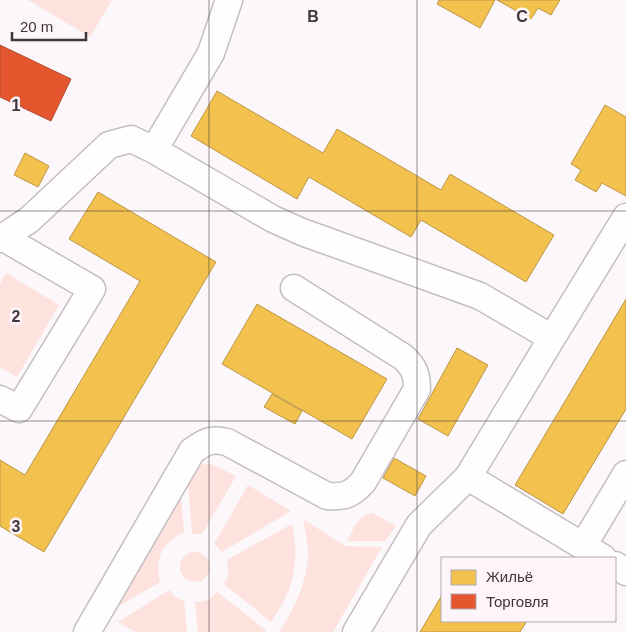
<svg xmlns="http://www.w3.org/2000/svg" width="626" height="632" font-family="Helvetica,sans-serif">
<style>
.green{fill:#fde2dd}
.homes{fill:#f2c14e;stroke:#bc9748}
.shops{fill:#e4572e;stroke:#b24d32}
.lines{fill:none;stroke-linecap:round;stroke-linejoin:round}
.minor-casing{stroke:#c4bec2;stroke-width:29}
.minor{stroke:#fffefe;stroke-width:26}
.grid{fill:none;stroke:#3e363b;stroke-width:1;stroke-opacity:0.55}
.grid-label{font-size:16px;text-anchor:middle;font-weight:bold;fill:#3e363b;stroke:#fef5fa;stroke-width:5;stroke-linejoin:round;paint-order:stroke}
</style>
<rect width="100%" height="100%" fill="#fcf7fa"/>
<path class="green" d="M28,0h84l-22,37z
M6,273l53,32 -42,72 -17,-10v-83z
M203,464h8l25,12 -34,58h-10l-4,-49 10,-18z
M248,485l43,26 -69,41 -8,-8z
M181,494l3,38c-23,11 -29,26 -24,50l-48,28z
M373,513l23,13 -11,15h-38c7,-12 11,-26 26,-28z
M303,519l42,27 37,1 -49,85h-54c15,-23 28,-49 29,-77 0,-12 -3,-24 -5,-36z
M292,524c8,40 2,64 -21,98l-47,-38 4,-8 -1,-16z
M180 567a15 15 0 1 1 30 0a15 15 0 1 1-30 0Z
M169,590l7,7 8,4 3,31h-51l-18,-10z
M217,592l49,38 -1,2h-67l-3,-30c10,0 16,-2 22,-10z"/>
<path class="homes" d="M439,0h56l-15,28 -43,-24z
M497,0h63l-9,15 -13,-7 -7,11z
M217,91l106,62 14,-24 104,61 9,-16 104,61 -28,47 -105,-62 -10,17 -102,-60 -12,22 -106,-63z
M605,105l21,12v79l-24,-13 -6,9 -21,-12 6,-10 -10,-6z
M25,153l24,13 -11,21 -24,-12z
M98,192l118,70 -172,290 -44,-26v-66l25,15 115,-194 -71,-42z
M626,299v110l-63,105 -48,-29z
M257,304l130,75 -35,60 -130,-75z
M457,348l31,17 -40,71 -30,-17z
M272,394l30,17 -7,13 -31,-17z
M394,458l32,18 -11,20 -32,-18z
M442,595v26h85l-7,11h-100z"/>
<path class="shops" d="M0,45l71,34 -20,42 -51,-24z"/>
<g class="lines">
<defs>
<path id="minor" d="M154,150l119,69 29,13 178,64 72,42 -84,139 -49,48 -63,107
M0,239l29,-19 80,-75 22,-6 23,11 57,-97 18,-53
M552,338l74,-121
M0,399l19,10 73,-120 -90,-52
M468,477l135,81
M583,546l43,-72
M615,565l11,7
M87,632l105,-181c13,-9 18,-13 35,-9l100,54c18,1 24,-1 36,-14l54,-93c0,-15 -3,-22 -14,-32l-109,-69"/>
</defs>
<use href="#minor" class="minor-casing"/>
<use href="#minor" class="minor"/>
</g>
<path class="grid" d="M209,0v632M417,0v632M0,211h626M0,421h626"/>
<g class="grid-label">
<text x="313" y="22">B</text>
<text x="522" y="22">C</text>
<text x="16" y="111">1</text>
<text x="16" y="322">2</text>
<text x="16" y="532">3</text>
</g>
<rect x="441" y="557" width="175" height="65" fill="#fef5fa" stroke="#b1a9ae"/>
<rect x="451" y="570" width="25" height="15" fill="#f2c14e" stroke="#b1a9ae"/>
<text x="486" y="582" font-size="15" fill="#3e363b">Жильё</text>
<rect x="451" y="594" width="25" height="15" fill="#e4572e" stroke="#b1a9ae"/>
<text x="486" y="607" font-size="15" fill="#3e363b">Торговля</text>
<path d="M12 32v8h74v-8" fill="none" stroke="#3e363b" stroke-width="2.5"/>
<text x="20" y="32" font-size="15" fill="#3e363b" stroke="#fef5fa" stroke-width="4" paint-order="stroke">20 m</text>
</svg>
